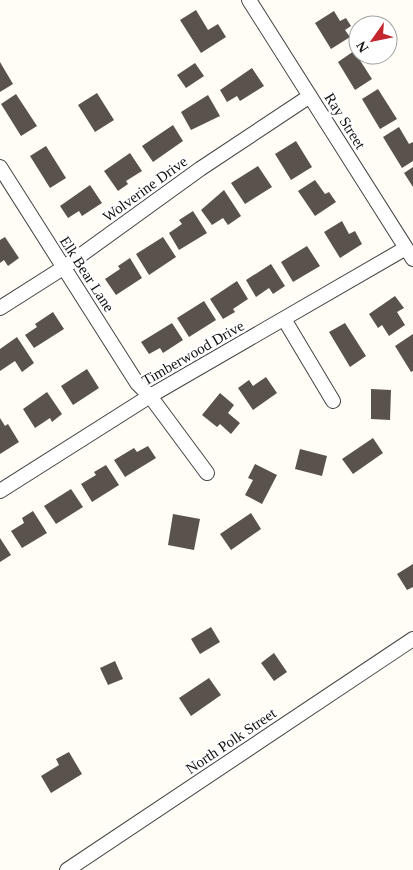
<svg xmlns="http://www.w3.org/2000/svg" width="413" height="870" font-family="Georgia,serif">
<style>
.building{fill:#5a524d}
.lines{fill:none;stroke-linecap:round;stroke-linejoin:round}
.minor-casing{stroke:#444;stroke-width:16}
.minor{stroke:#fff;stroke-width:14}
.labels{text-anchor:middle;stroke-width:5;stroke-linejoin:round;paint-order:stroke}
.street-label{font-size:15px;fill:#111;stroke:#fff}
</style>
<rect width="100%" height="100%" fill="#fffdf5"/>
<path class="building" d="M196,10l12,20 10,-6 8,13 -25,16 -21,-33z
M334,11l6,10 6,-3 5,8 -6,4 5,7 -19,12 -16,-26z
M354,51l18,28 -17,11 -17,-28z
M0,62l13,22 -13,8z
M195,63l9,13 -18,12 -9,-13z
M252,68l12,18 -24,15 -3,-5 -10,6 -7,-12z
M378,89l19,30 -17,10 -18,-30z
M97,93l17,27 -19,12 -17,-27z
M16,94l21,32 -16,10 -20,-32z
M208,95l12,21 -29,14 -10,-18z
M173,125l10,16 -30,21 -11,-16z
M399,127l10,17 4,-2v19l-11,7 -19,-31z
M296,141l16,26 -21,13 -16,-26z
M46,146l20,32 -16,10 -20,-32z
M130,153l12,18 -16,10 2,3 -10,7 -14,-20z
M258,166l14,21 -27,17 -14,-21z
M413,167v20l-9,-14z
M315,180l10,14 4,-2 7,10 -21,14 -17,-25z
M90,185l12,18 -20,13 -3,-5 -11,7 -8,-12z
M224,190l17,26 -13,9 -5,-7 -11,7 -11,-15z
M193,211l14,22 -28,17 -10,-17 13,-9 -3,-4z
M342,221l7,13 6,-3 7,13 -22,14 -16,-26z
M5,237l14,21 -11,8 -4,-6 -4,3v-23z
M163,237l13,20 -27,18 -13,-21z
M307,246l13,20 -27,16 -12,-20z
M130,258l12,20 -26,17 -11,-16 15,-10 -2,-3z
M271,264l14,22 -12,8 -4,-6 -13,9 -10,-17z
M237,281l11,18 -15,10 2,3 -12,7 -13,-20z
M395,296l9,12 -7,4 8,13 -16,11 -7,-11 -4,3 -9,-14z
M204,301l12,19 -27,17 -12,-19z
M53,312l11,17 -30,19 -9,-13 12,-8 -2,-3z
M172,323l11,17 -20,13 -3,-5 -11,6 -8,-12z
M345,323l21,33 -16,11 -21,-35z
M413,334v37l-2,1 -16,-26z
M17,337l17,26 -12,9 -7,-11 -15,10v-22z
M87,369l12,19 -26,17 -12,-19z
M266,377l11,16 -24,17 -15,-22 11,-8 4,6z
M371,389l20,1 -1,30 -19,-1z
M47,392l15,22 -10,8 -2,-4 -15,10 -12,-19z
M220,393l14,12 -6,8 12,10 -9,11 -11,-10 -3,3 -15,-12z
M0,418l5,8 3,-2 11,18 -19,12z
M373,438l10,15 -30,21 -11,-15z
M148,446l8,12 -31,19 -11,-17 20,-12 3,4z
M300,449l27,7 -5,20 -27,-7z
M255,464l22,11 -15,29 -17,-9 8,-15 -5,-2z
M106,465l13,20 -27,17 -11,-18 15,-9 -2,-3z
M71,489l12,18 -27,17 -12,-18z
M33,511l14,22 -25,15 -11,-17 13,-8 -2,-5z
M251,513l10,16 -30,21 -11,-16z
M173,514l27,5 -6,31 -26,-5z
M0,538l11,17 -11,7z
M413,564v23l-6,3 -10,-16z
M211,627l9,15 -20,12 -9,-15z
M274,653l13,19 -13,9 -13,-18z
M115,661l8,18 -15,6 -8,-17z
M209,678l12,17 -30,21 -12,-18z
M69,752l13,22 -31,19 -10,-17 18,-11 -3,-6z"/>
<g class="lines">
<defs>
<path id="minor" d="M249,0l164,259
M0,167l137,216 13,13 57,77
M0,308l63,-40 137,-99 110,-73
M284,319l49,82
M0,491l150,-95 256,-148
M67,870l346,-231"/>
</defs>
<use href="#minor" class="minor-casing"/>
<use href="#minor" class="minor"/>
</g>
<g class="labels">
<g class="street-label">
<text transform="translate(345 121) rotate(58)" y="5">Ray Street</text>
<text transform="translate(145 189) rotate(-36)" y="5">Wolverine Drive</text>
<text transform="translate(87 274) rotate(57)" y="5">Elk Bear Lane</text>
<text transform="translate(193 353) rotate(-30)" y="5">Timberwood Drive</text>
<text transform="translate(231 741) rotate(-34)" y="5">North Polk Street</text>
</g>
</g>
<g transform="translate(373 40) rotate(237)"><circle r="24" fill="#ffffff" stroke="#a0a0a0"/>
<path d="M0-4L9 19L0 12L-9 19Z" fill="#c4262e"/>
<text y="-8" font-size="14" font-weight="bold" text-anchor="middle" fill="#111111">N</text>
</g>
</svg>
